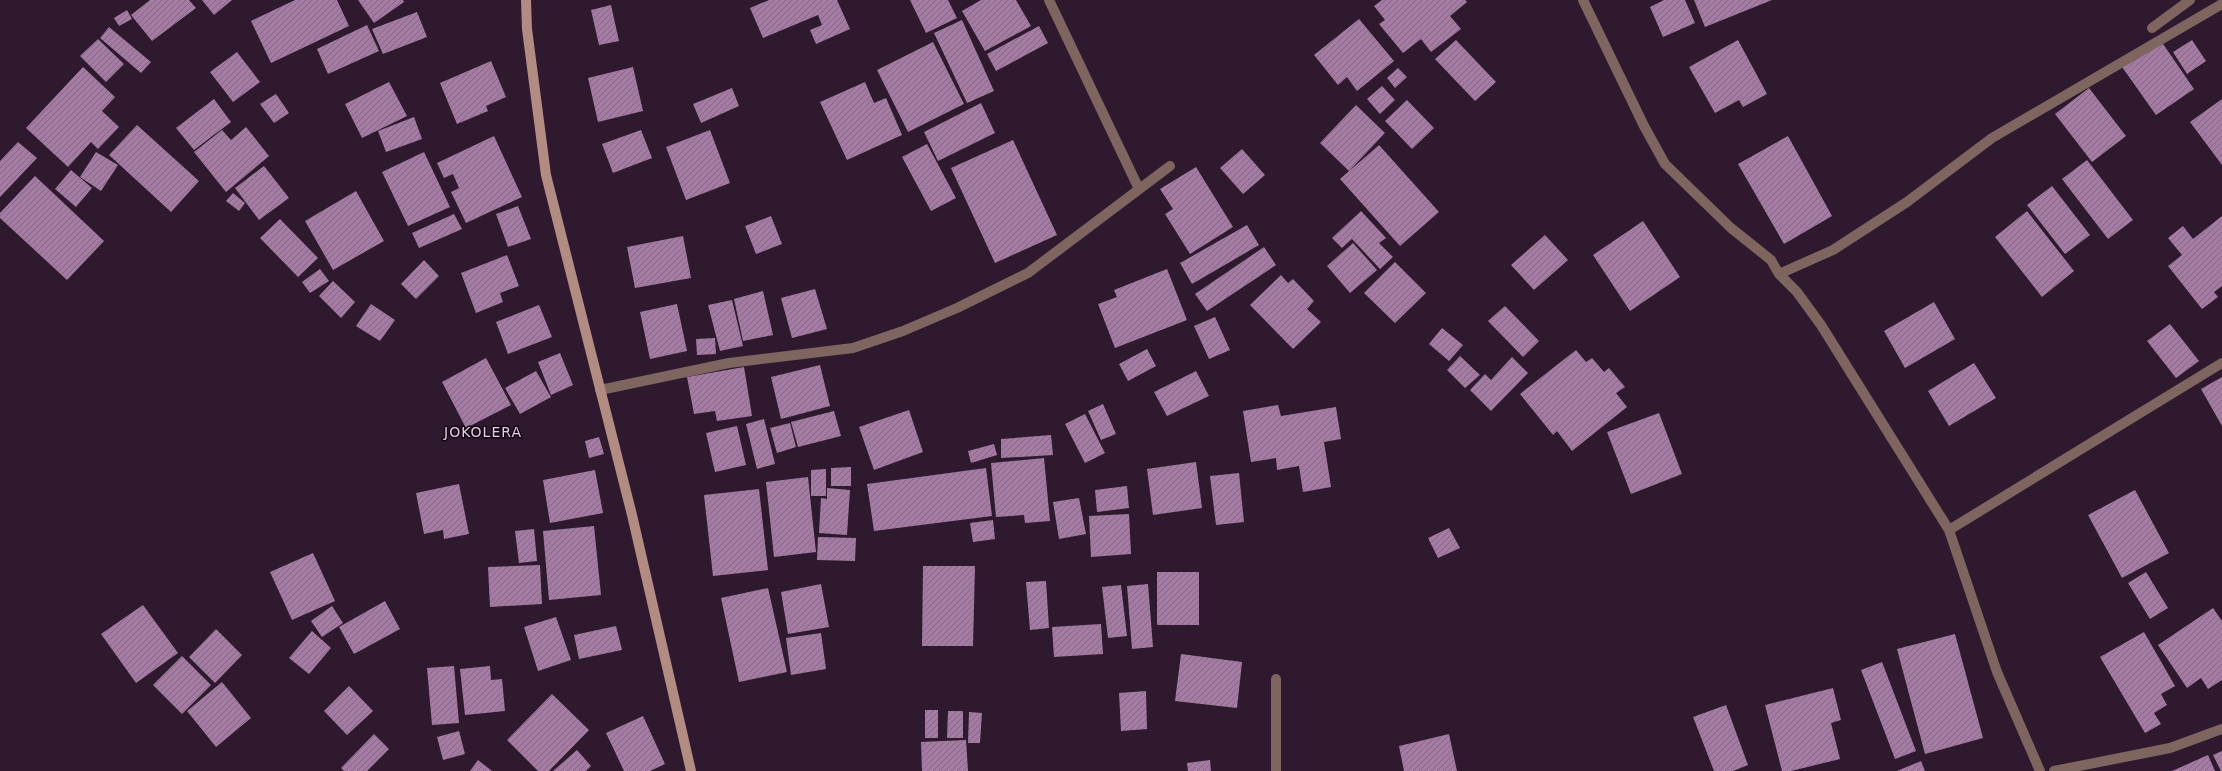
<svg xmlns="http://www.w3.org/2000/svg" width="2222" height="771" font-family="'DejaVu Sans',sans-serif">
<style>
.building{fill:url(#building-hatch)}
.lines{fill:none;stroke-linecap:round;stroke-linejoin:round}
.street{stroke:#7e6560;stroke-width:10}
.secondary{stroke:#b28b83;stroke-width:10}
.labels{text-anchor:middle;stroke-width:3;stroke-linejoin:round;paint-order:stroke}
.quarter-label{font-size:14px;letter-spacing:1px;fill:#e8cbe6;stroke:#110811}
</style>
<defs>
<pattern id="building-hatch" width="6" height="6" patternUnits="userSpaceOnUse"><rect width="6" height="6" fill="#a47ca3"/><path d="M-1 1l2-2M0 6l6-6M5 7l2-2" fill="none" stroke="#856984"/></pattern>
</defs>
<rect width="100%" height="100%" fill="#2e192e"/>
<path class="building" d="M150,0h39l7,8 -44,33 -21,-26z
M202,0h30l-18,15z
M295,0h42l12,26 -78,37 -20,-42z
M358,0h45l1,2 -30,21z
M769,0h68l13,29 -34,15 -6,-14 12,-5 -4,-10 -55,23 -13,-30z
M910,0h38l9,18 -31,15z
M981,0h35l15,26 -46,25 -23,-40z
M1382,0h83l2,2 -17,14 11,13 -30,23 -10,-13 -18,14 -24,-29 6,-4 -11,-14z
M1664,0h21l10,23 -32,14 -13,-30z
M1694,0h78l-67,27z
M611,5l8,36 -20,4 -8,-35z
M127,10l5,9 -13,7 -5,-8z
M417,12l10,25 -44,17 -11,-25z
M1359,19l35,42 -37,30 -10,-14 -9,8 -24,-30z
M962,20l32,71 -27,12 -33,-70z
M367,25l12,26 -51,23 -11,-25z
M1039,26l9,17 -52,28 -9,-17z
M109,27l42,35 -10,11 -41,-35z
M98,39l26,25 -18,18 -26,-26z
M1456,40l40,42 -21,19 -40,-42z
M1738,40l29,54 -24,13 -4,-7 -24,13 -26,-46z
M2192,40l14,21 -19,13 -14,-22z
M2161,41l33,48 -38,26 -34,-48z
M933,42l31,62 -56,28 -31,-62z
M237,52l23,30 -27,20 -23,-30z
M491,61l15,36 -20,9 2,5 -31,13 -17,-41z
M83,67l32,30 -13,14 17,16 -21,22 -7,-7 -23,25 -42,-39z
M633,67l10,44 -45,11 -10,-44z
M1398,68l9,9 -12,11 -8,-10z
M389,82l18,34 -45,22 -17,-34z
M865,82l9,21 12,-5 16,37 -55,25 -27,-58z
M1382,86l13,14 -15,14 -13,-15z
M732,88l7,18 -38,17 -8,-19z
M2089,88l37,48 -34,26 -37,-48z
M276,94l13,19 -15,10 -14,-19z
M214,99l17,23 -37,28 -18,-22z
M2222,99v66l-32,-43z
M1407,100l27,28 -22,21 -27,-28z
M981,103l14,30 -57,28 -14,-29z
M1356,105l29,28 -36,38 -29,-28z
M414,117l8,22 -36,13 -8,-21z
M137,125l62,56 -28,31 -62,-57z
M246,127l23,29 -43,36 -32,-40 28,-22 9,10z
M641,130l11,28 -39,15 -11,-29z
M710,130l20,53 -44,17 -20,-53z
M494,136l28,61 -56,26 -15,-31 8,-4 -6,-14 -9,4 -7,-15z
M1788,136l44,80 -48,28 -46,-80z
M1013,140l44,95 -62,28 -44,-95z
M18,142l19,16 -37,39v-36z
M927,144l29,54 -25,13 -29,-54z
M1379,145l60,67 -39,34 -60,-67z
M1242,149l23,26 -22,19 -23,-26z
M96,152l22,13 -17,26 -21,-14z
M424,152l26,55 -42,19 -26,-54z
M2087,160l46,60 -25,19 -46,-60z
M264,166l25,32 -30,22 -24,-32z
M1196,167l37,60 -43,27 -25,-40 8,-5 -13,-20z
M71,170l21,18 -16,19 -21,-18z
M35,176l69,65 -37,39 -67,-62v-5z
M2052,186l38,49 -25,19 -38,-49z
M356,191l28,50 -51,29 -28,-49z
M233,193l12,10 -6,8 -13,-10z
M518,206l13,33 -23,8 -12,-33z
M1361,211l25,27 -7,5 14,14 -13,12 -28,-30 -10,9 -10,-10z
M2027,211l47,60 -32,26 -47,-60z
M454,214l8,15 -43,19 -7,-15z
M771,216l11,28 -26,10 -11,-28z
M2222,216v70l-8,6 4,5 -16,12 -34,-43 14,-11 -14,-17 15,-12 10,13z
M280,219l38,39 -20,19 -38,-39z
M1643,221l37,56 -50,34 -37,-56z
M1247,225l12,20 -67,39 -12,-21z
M1545,235l23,25 -34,30 -23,-25z
M683,236l8,42 -56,10 -8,-41z
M1353,243l24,27 -27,23 -23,-27z
M1264,247l12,18 -69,46 -12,-17z
M507,255l12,31 -19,7 3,9 -27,11 -15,-40z
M424,260l15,16 -23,23 -15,-15z
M1395,262l31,31 -31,30 -31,-30z
M320,269l9,12 -19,12 -8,-11z
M1167,269l20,51 -72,28 -17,-44 19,-7 -3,-7z
M1281,275l7,8 5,-4 21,22 -7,8 14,13 -28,27 -43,-44z
M333,281l22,21 -14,16 -22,-22z
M815,289l12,40 -35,9 -11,-40z
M763,291l10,44 -30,6 -9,-42z
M732,300l11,46 -23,5 -12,-46z
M1934,302l21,37 -50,29 -21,-37z
M371,304l24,16 -15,21 -24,-15z
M677,304l10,47 -37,8 -10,-47z
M539,305l13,32 -44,17 -12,-32z
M1505,306l34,35 -16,16 -35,-36z
M1215,317l15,33 -21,9 -15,-33z
M2170,324l29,37 -23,17 -29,-37z
M1442,328l21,17 -14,16 -20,-17z
M715,338l1,16 -19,1 -1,-16z
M1147,349l9,17 -28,15 -9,-17z
M1576,350l10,12 6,-4 12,14 5,-4 16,19 -9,6 11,14 -55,44 -15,-20 -4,4 -33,-41z
M560,353l13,32 -22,10 -13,-33z
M1460,356l20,19 -15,13 -18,-18z
M1512,357l16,16 -37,38 -21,-21 15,-16 6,6z
M486,358l25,47 -45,23 -24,-46z
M1974,363l22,35 -47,28 -21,-35z
M820,365l10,41 -49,13 -10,-42z
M744,367l8,49 -35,5 -2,-10 -21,3 -7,-37z
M536,371l15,26 -31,17 -15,-26z
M1196,371l13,25 -42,20 -13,-24z
M2222,377v49l-21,-37z
M1103,404l13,30 -15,6 -13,-29z
M1278,405l3,11 55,-9 5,32 -17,3 7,45 -28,5 -4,-26 -22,4 -1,-12 -25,4 -8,-51z
M909,410l14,42 -49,18 -15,-43z
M834,411l7,25 -43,11 -7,-25z
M1659,413l23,61 -51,20 -24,-62z
M1085,414l20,39 -20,10 -20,-39z
M764,419l11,45 -18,5 -11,-45z
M790,423l6,24 -19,6 -7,-25z
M737,426l9,39 -31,7 -9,-39z
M1051,435l2,20 -52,3v-19z
M599,437l5,17 -15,4 -4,-17z
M994,444l3,11 -26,8 -3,-12z
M1044,458l6,63 -25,2 -1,-8 -28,2 -5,-54z
M1196,462l6,46 -49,7 -6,-46z
M851,467v19h-20v-18z
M986,468l6,48 -118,15 -7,-47z
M826,469v27h-15v-26z
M595,470l8,43 -53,10 -7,-43z
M1239,473l5,49 -28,3 -6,-49z
M808,477l8,75 -42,5 -8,-75z
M459,484l10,50 -25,5 -1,-9 -19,4 -8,-41z
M1127,486l2,22 -32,4 -2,-22z
M827,488l23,2 -3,45 -28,-2 2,-35 6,1z
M759,489l9,81 -55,6 -9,-81z
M2135,490l34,63 -47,25 -34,-63z
M1079,498l7,36 -27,5 -6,-37z
M1129,514l2,40 -40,3 -2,-41z
M993,520l2,19 -22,3 -3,-19z
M594,526l7,69 -52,5 -6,-69z
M1449,528l11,20 -22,10 -10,-20z
M534,529l3,32 -18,2 -4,-32z
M818,537l38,1 -1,23 -38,-1z
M313,553l22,48 -43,19 -22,-48z
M540,565l2,39 -52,3 -2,-40z
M923,566h52l-2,80h-51z
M1157,572h42v53h-42z
M2146,572l22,36 -18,11 -22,-36z
M1046,581l3,47 -19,2 -4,-48z
M821,584l8,43 -41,7 -7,-42z
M1148,584l5,63 -21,2 -5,-63z
M1121,585l6,51 -19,2 -6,-51z
M768,588l19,84 -48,10 -18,-84z
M385,601l15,28 -46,25 -15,-27z
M143,605l35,48 -42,30 -35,-49z
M332,606l11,17 -21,14 -11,-16z
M2213,608l9,13v59l-14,9 -7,-11 -14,10 -29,-43z
M556,617l15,43 -33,11 -14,-44z
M1101,624l2,30 -49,3 -2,-30z
M616,626l6,24 -43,9 -5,-24z
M216,629l26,26 -27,28 -26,-26z
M312,631l19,17 -22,26 -20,-16z
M2144,632l31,54 -14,8 6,11 -13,8 7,11 -16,9 -45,-76z
M821,633l5,36 -35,6 -5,-37z
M1955,634l28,104 -58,16 -28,-105z
M1181,654l61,8 -5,46 -62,-7z
M182,656l29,29 -29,29 -29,-29z
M1882,662l34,89 -21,8 -34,-89z
M454,666l5,57 -27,2 -5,-57z
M490,666l1,14 11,-1 3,32 -40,4 -5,-46z
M222,682l29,36 -35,29 -29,-36z
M349,686l24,25 -26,24 -23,-24z
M1833,688l8,32 -10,3 9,36 -49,12h-9l-17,-66z
M1146,691l1,38 -26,2 -2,-38z
M552,694l37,36 -40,41h-11l-31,-31z
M1726,705l22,60 -15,6h-19l-21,-54z
M925,710h13v28h-13z
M948,711h15v27h-16z
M969,712l13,1 -2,30h-12z
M643,716l22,48 -15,7h-26l-18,-38z
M459,731l6,23 -22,6 -6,-23z
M374,734l15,15 -22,22h-23l-3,-3z
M1449,734l8,37h-53l-5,-25z
M966,740l2,31h-46l-1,-29z
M577,750l14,16 -5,5h-33z
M2222,751v20h-1l-8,-16z
M2208,755l7,16h-43z
M478,760l14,11h-22z
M1210,760l1,11h-23l-1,-8z
M1921,761l4,10h-28z"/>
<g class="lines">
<path class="street" d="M1049,0l90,189
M1583,0l61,126 21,38 66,64 40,32 8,14 18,18 24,33 128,205 48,142 43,99
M2152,28l38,-28
M1779,274l54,-24 74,-48 85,-64 230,-134
M600,390l129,-27 124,-15 50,-17 54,-23 71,-35 142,-107
M1949,530l273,-167
M1276,679v92
M2054,771l116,-23 52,-19"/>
<path class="secondary" d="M526,0l1,29 19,146 86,340 59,256"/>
</g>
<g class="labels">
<g class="quarter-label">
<text x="483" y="437">JOKOLERA</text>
</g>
</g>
</svg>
